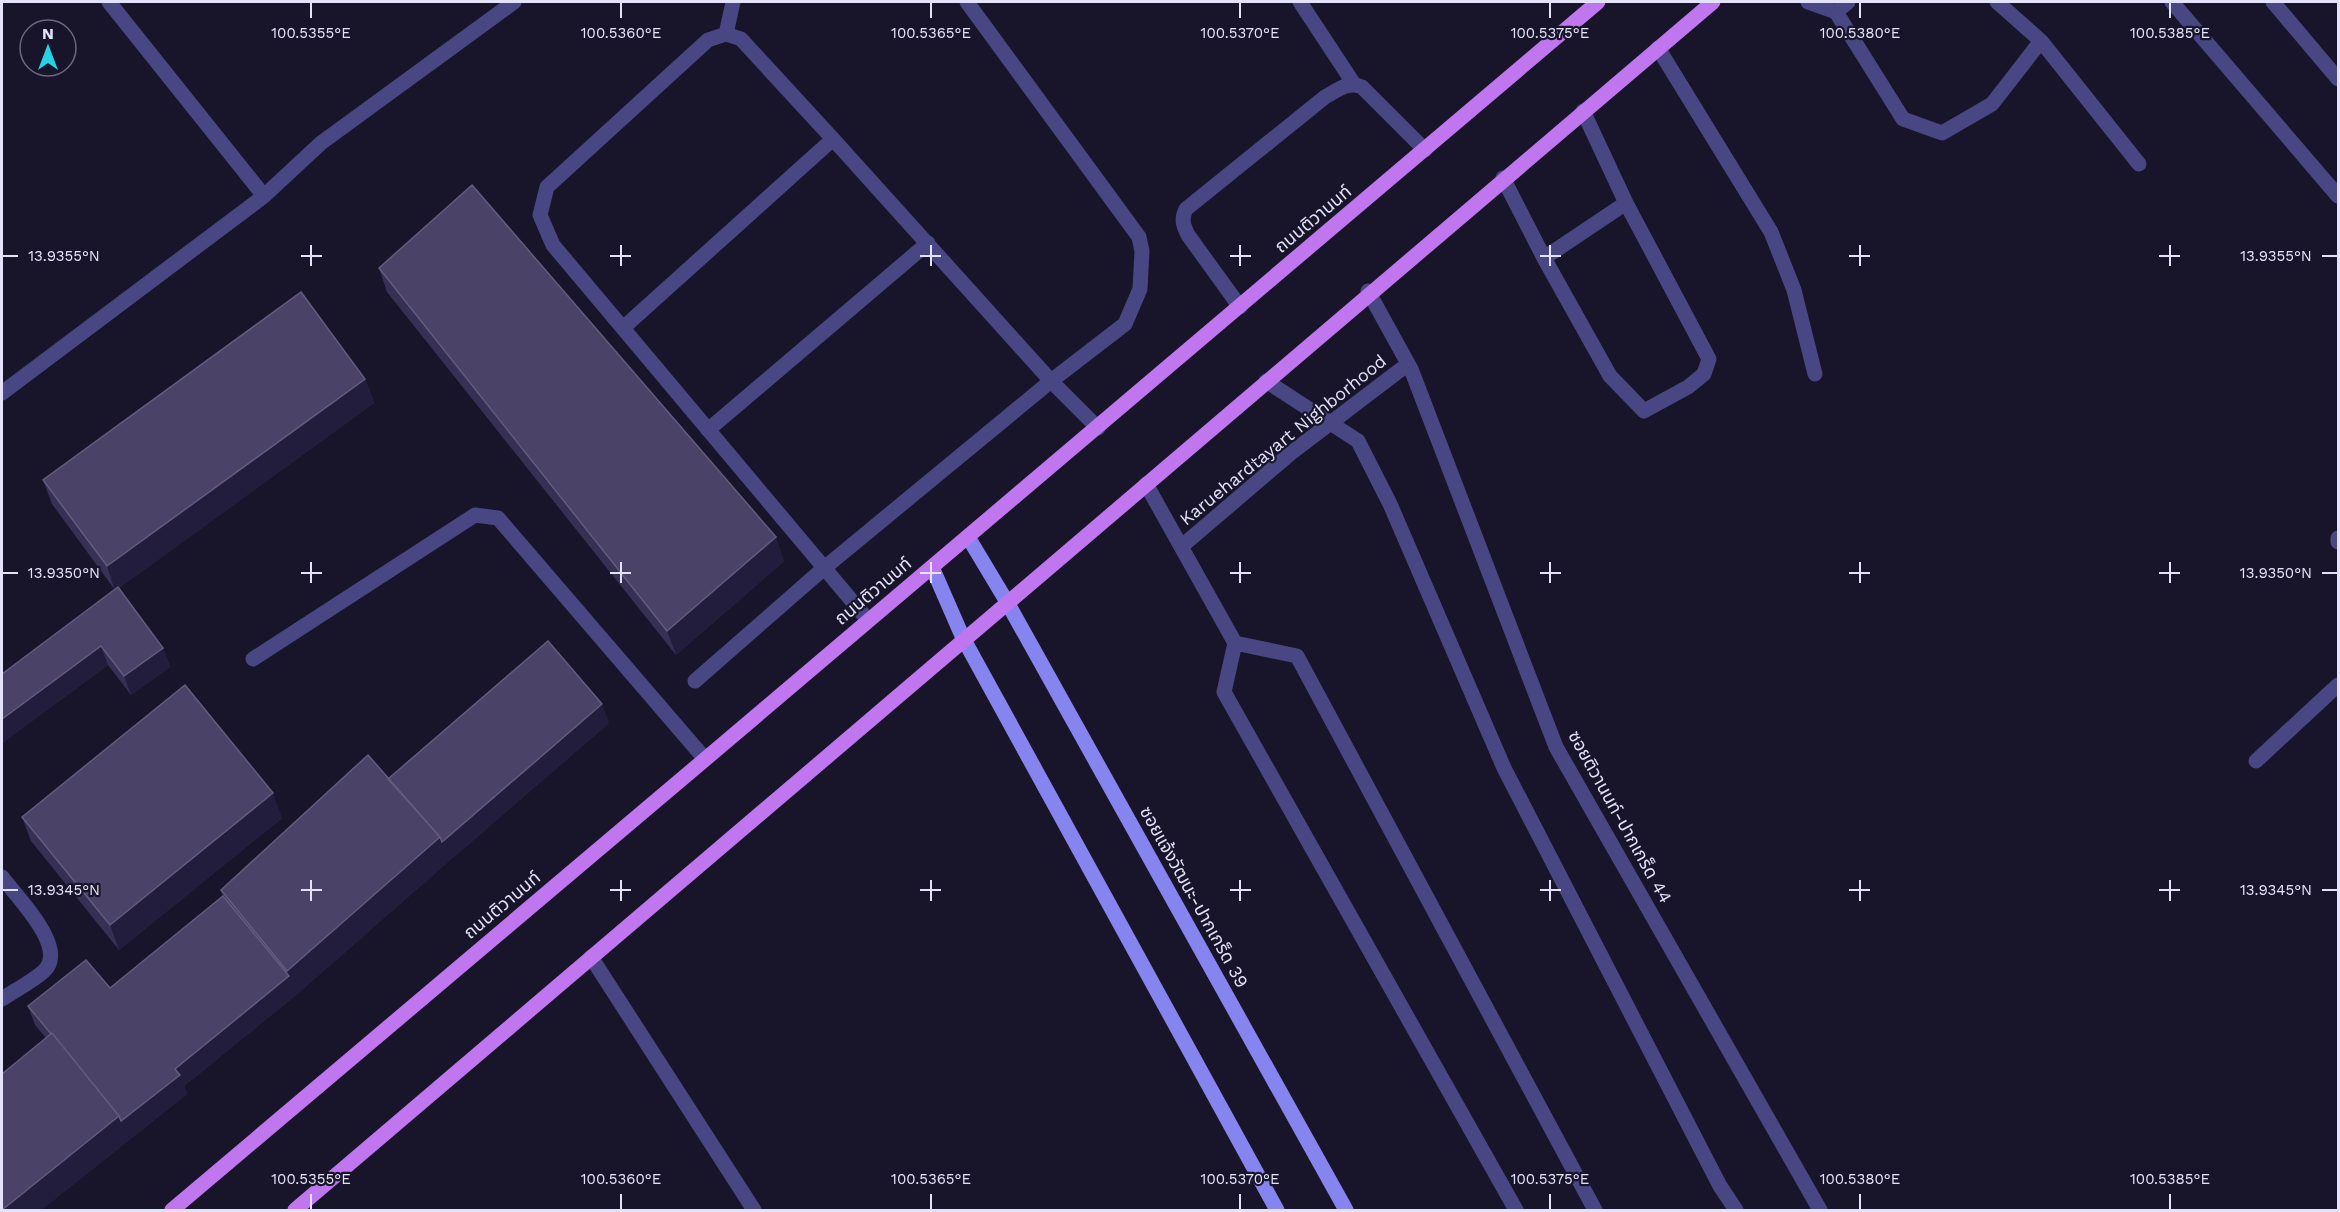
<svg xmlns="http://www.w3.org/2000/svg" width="2340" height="1212" font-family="'Work Sans','Noto Sans Thai',sans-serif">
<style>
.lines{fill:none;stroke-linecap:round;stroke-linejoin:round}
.lane{stroke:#484683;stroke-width:15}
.street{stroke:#484683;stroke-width:15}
.secondary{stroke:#8685ef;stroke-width:15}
.primary{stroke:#c076ee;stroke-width:15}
.wall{fill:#373055}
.shaded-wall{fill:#231d3d}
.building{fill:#4a4367;stroke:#625c7e;stroke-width:1.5}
.ticks{fill:none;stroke:#e4e2fb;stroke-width:2}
.labels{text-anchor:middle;stroke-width:4.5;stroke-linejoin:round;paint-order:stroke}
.street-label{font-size:18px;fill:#e4e2fb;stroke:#18152a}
.ticks-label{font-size:15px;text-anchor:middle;fill:#e4e2fb;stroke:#18152a;stroke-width:4.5;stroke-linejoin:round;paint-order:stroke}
</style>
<rect width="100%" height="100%" fill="#18152a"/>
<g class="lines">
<path class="lane" d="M1300,2l54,82
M1808,2l28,10 12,-10
M1997,2l44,39 98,123
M1836,12l67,107 39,14 50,-29 49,-63
M726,34l7,-32
M1658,48l113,184 23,58 21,84
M1503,178l41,80 66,118 34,35 44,-24 16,-13 5,-15 -83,-156 -43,-92
M1544,258l82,-55
M1240,307l-52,-72c-5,-10 -7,-16 -2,-26l139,-112c13,-7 22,-16 37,-10l63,63
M623,328l210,-189
M708,430l220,-187
M1146,484l89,159 -11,49 292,518
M868,620l-315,-375 -13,-30 7,-28 161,-147 18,-6 15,5 92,100 218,242 47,47
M1235,643l62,13 298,554
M253,659l222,-144 23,3 207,241
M695,681l128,-112 228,-188 74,-57 15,-35 2,-38 -3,-14 -172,-235
M591,957l163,253"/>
<path class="street" d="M109,2l155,194
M2172,2l166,194
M2273,2l65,77
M1368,291l43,78 145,378 264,463
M1266,381l92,60 32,63 114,264 216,418 16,24
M2,393l262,-197 57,-53 193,-141
M2338,538v4
M1182,546l109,-93 117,-89
M2256,761l82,-76
M2,877c14,19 67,71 42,94 -12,11 -29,19 -42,28"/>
<path class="secondary" d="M968,537l39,65 339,608
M932,567l31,71 314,572"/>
<path class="primary" d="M172,1210c475,-403 953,-803 1426,-1208
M295,1210c472,-404 943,-809 1418,-1208"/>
</g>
<path class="wall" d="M379,268l405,293 -108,94 -289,-363z
M365,379l9,24 -255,185 44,60 7,19 -39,28 -23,-30 -106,78v-69l113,-84 -63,-86 -9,-24z
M609,723l-160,138 -153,134 -112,91 3,8 -146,116 5,-172 -11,-13 -7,-19 82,-18 113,-92 -2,-6 167,-111z
M22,817l260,1 -163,132 -88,-109z"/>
<path class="shaded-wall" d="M365,379l9,24 -259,188 -8,-25z
M776,537l8,24 -108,94 -9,-24z
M101,646l7,19 -106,78v-24z
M163,648l7,19 -39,28 -7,-19z
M602,704l7,19 -160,138 -153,134 -112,91 3,8 -146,116h-39l287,-234 -2,-5 153,-134z
M273,793l9,25 -163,132 -9,-25z"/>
<path class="building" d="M472,185l304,352 -109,94 -288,-363z
M301,292l64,87 -258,187 -64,-86z
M118,587l45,61 -39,28 -23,-30 -99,73v-45z
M548,641l54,63 -160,138 -2,-5 -52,-58z
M185,685l88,108 -163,132 -88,-108z
M368,755l72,82 -153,134 -66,-81z
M223,896l66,80 -114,93 5,6 -59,46 -2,-5 -67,-83 -1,1 -23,-28 58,-46 24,28z
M52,1033l67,83 -117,94v-136z"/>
<path class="ticks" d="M311,3v15M621,3v15M931,3v15M1240,3v15M1550,3v15M1860,3v15M2170,3v15M311,245v21M621,245v21M931,245v21M1240,245v21M1550,245v21M1860,245v21M2170,245v21M3,256h15M301,256h21M610,256h21M920,256h21M1230,256h21M1540,256h21M1849,256h21M2159,256h21M2322,256h15M311,562v21M621,562v21M931,562v21M1240,562v21M1550,562v21M1860,562v21M2170,562v21M3,573h15M301,573h21M610,573h21M920,573h21M1230,573h21M1540,573h21M1849,573h21M2159,573h21M2322,573h15M311,880v21M621,880v21M931,880v21M1240,880v21M1550,880v21M1860,880v21M2170,880v21M3,890h15M301,890h21M610,890h21M920,890h21M1230,890h21M1540,890h21M1849,890h21M2159,890h21M2322,890h15M311,1194v15M621,1194v15M931,1194v15M1240,1194v15M1550,1194v15M1860,1194v15M2170,1194v15"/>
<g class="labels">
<g class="street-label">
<text transform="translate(1313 219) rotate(-40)" y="6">ถนนติวานนท์</text>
<text transform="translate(1283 440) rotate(-39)" y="6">Karuehardtayart Nighborhood</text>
<text transform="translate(873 591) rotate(-40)" y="6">ถนนติวานนท์</text>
<text transform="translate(1620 817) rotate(61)" y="6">ซอยติวานนท์-ปากเกร็ด 44</text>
<text transform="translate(1194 897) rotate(61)" y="6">ซอยแจ้งวัฒนะ-ปากเกร็ด 39</text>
<text transform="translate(502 905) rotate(-40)" y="6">ถนนติวานนท์</text>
</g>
</g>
<g class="ticks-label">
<text x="311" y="38">100.5355°E</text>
<text x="621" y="38">100.5360°E</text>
<text x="931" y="38">100.5365°E</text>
<text x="1240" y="38">100.5370°E</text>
<text x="1550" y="38">100.5375°E</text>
<text x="1860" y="38">100.5380°E</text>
<text x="2170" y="38">100.5385°E</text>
<text x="64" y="261">13.9355°N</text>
<text x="2276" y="261">13.9355°N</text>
<text x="64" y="578">13.9350°N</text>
<text x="2276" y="578">13.9350°N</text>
<text x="64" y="895">13.9345°N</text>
<text x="2276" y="895">13.9345°N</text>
<text x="311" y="1184">100.5355°E</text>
<text x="621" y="1184">100.5360°E</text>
<text x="931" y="1184">100.5365°E</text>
<text x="1240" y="1184">100.5370°E</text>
<text x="1550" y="1184">100.5375°E</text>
<text x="1860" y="1184">100.5380°E</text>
<text x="2170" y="1184">100.5385°E</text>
</g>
<rect width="2340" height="1212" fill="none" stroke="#e4e2fb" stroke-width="6"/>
<g transform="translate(48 48)"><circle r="28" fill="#18152a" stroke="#6a677e" stroke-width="1.5"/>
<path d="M0-4.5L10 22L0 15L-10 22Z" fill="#26d2e3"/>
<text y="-9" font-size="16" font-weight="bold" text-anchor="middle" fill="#e4e2fb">N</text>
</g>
</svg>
